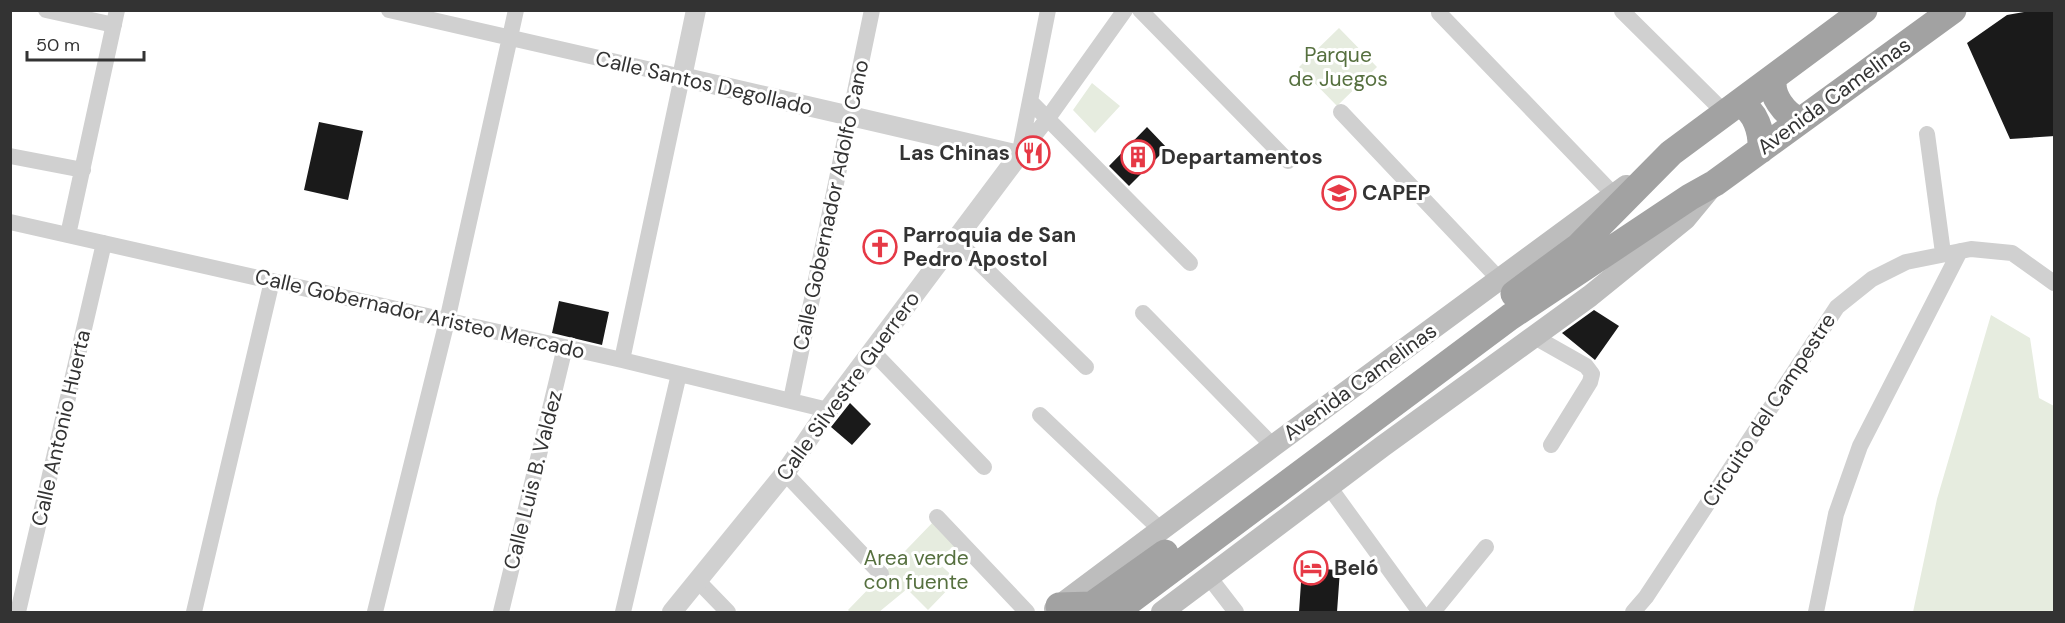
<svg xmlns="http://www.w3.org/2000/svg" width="2065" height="623" font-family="'DM Sans',sans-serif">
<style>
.green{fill:#e6ecdf}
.building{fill:#1a1a1a}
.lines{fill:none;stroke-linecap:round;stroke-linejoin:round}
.minor{stroke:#d0d0d0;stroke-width:16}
.tertiary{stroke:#d0d0d0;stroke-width:20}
.secondary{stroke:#bdbdbd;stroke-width:22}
.trunk{stroke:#a2a2a2;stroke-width:27}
.labels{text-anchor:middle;stroke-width:6;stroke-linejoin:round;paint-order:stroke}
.park-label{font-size:21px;fill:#56703f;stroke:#fff}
.street-label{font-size:21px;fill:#333;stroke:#fff}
.poi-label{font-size:21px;font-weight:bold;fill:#333;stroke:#fff;text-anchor:start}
</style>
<rect width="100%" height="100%" fill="#fff"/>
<path class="green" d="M1339,28l38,39 -40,39 -38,-39z
M1092,83l28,23 -25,27 -22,-23z
M1991,315l39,23 9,60 15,8v206h-141l24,-113z
M936,519l23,24 -24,17 22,20 -29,30 -21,-21 -28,23h-29l-2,-2z"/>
<path class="building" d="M2036,10h19v126l-45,3 -43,-96 40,-28z
M319,122l44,9 -15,69 -44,-10z
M1147,127l20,21 -38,38 -20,-20z
M559,301l50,11 -7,33 -50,-12z
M1594,310l25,16 -24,34 -33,-27z
M850,403l21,21 -19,21 -21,-18z
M1302,568l38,2 -3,42h-38z"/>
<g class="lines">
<path class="minor" d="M46,10l68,15
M389,10l293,67 -60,283
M1140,10l148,151
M1622,11l103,102
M1439,13l175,182
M1030,101l160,162
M1341,112l158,167
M1927,134l16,119
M1020,151l28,-141
M1019,155l29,-37 77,-108
M10,156l73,14
M10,222l612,138 206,50
M68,235l49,-225
M955,239l131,128
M1143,313l130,133
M1533,336l53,30 6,8 -2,8 -39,63
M873,352l111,115
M791,400l81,-390
M1040,415l122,116
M785,473l96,101
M1330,488l90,124
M937,517l90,95
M1209,577l27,35
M697,580l31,32
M18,612l86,-369
M194,612l78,-331
M375,612l72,-291 69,-311
M501,612l64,-265
M623,612l56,-238
M1433,612l53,-65
M1633,612l13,-15 191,-290 35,-28 34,-17 65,-13 41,4 42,30
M1816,612l20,-98 24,-68 100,-195"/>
<path class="tertiary" d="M672,612l113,-139 43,-63 191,-255 -337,-78 14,-67"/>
<path class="secondary" d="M1055,609l218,-163 353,-260
M1162,612l221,-166 207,-150 95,-77 24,-29"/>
<path class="trunk" d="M1774,77c-5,18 11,37 26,44
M1739,103c17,8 23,29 22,47
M1514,294l65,-48 92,-93 193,-143
M1059,606l33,-1
M1082,612l83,-59
M1115,612l395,-295 180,-120 25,-14 238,-173"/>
</g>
<defs>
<symbol id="restaurant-ring" viewBox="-11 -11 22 22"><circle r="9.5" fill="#fff" stroke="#e63946" stroke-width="1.5"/><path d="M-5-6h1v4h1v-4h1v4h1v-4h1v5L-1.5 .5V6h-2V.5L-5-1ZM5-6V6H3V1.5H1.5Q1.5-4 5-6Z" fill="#e63946"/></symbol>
<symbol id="building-ring" viewBox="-11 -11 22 22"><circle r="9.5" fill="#fff" stroke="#e63946" stroke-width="1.5"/><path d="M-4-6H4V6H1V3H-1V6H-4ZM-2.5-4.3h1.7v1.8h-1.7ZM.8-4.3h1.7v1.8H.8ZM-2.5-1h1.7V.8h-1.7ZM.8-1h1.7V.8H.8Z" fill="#e63946"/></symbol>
<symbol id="school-ring" viewBox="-11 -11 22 22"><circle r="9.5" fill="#fff" stroke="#e63946" stroke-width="1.5"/><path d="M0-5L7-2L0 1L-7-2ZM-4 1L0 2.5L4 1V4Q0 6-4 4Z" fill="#e63946"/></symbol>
<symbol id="church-ring" viewBox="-11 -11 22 22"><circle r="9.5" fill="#fff" stroke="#e63946" stroke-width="1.5"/><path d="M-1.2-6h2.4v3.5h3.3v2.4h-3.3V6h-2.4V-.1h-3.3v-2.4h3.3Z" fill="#e63946"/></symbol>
<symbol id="hotel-ring" viewBox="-11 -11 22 22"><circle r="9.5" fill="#fff" stroke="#e63946" stroke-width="1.5"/><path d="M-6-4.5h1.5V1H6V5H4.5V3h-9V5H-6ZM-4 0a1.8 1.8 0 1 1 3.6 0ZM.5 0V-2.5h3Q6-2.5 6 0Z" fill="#e63946"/></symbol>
</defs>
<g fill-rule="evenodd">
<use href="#restaurant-ring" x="1014" y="134" width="38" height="38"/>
<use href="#building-ring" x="1119" y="138" width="38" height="38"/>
<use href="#school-ring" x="1320" y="174" width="38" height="38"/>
<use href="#church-ring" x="861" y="228" width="38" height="38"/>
<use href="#hotel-ring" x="1292" y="549" width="38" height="38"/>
</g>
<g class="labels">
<g class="park-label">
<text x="1338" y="62">Parque<tspan x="1338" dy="24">de Juegos</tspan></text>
<text x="916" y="565">Area verde<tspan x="916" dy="24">con fuente</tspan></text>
</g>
<g class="street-label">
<text transform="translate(704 83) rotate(13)" y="7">Calle Santos Degollado</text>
<text transform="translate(1834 96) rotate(-36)" y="7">Avenida Camelinas</text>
<text transform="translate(831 205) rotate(-78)" y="7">Calle Gobernador Adolfo Cano</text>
<text transform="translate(420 314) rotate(13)" y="7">Calle Gobernador Aristeo Mercado</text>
<text transform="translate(1360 382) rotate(-36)" y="7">Avenida Camelinas</text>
<text transform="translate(848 386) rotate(-54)" y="7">Calle Silvestre Guerrero</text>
<text transform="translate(1769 410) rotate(-57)" y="7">Circuito del Campestre</text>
<text transform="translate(61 428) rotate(-77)" y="7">Calle Antonio Huerta</text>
<text transform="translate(533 480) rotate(-76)" y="7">Calle Luis B. Valdez</text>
</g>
<g class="poi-label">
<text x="1010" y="160" text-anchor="end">Las Chinas</text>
<text x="1161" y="164">Departamentos</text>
<text x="1362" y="200">CAPEP</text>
<text x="903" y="242">Parroquia de San<tspan x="903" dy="24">Pedro Apostol</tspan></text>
<text x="1334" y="575">Beló</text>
</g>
</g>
<rect width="2065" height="623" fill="none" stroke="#333333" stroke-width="24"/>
<path d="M27 51v9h117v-9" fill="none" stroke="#333333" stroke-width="3"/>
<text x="36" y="51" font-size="18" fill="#333333" stroke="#ffffff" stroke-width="4.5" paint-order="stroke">50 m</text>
</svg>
